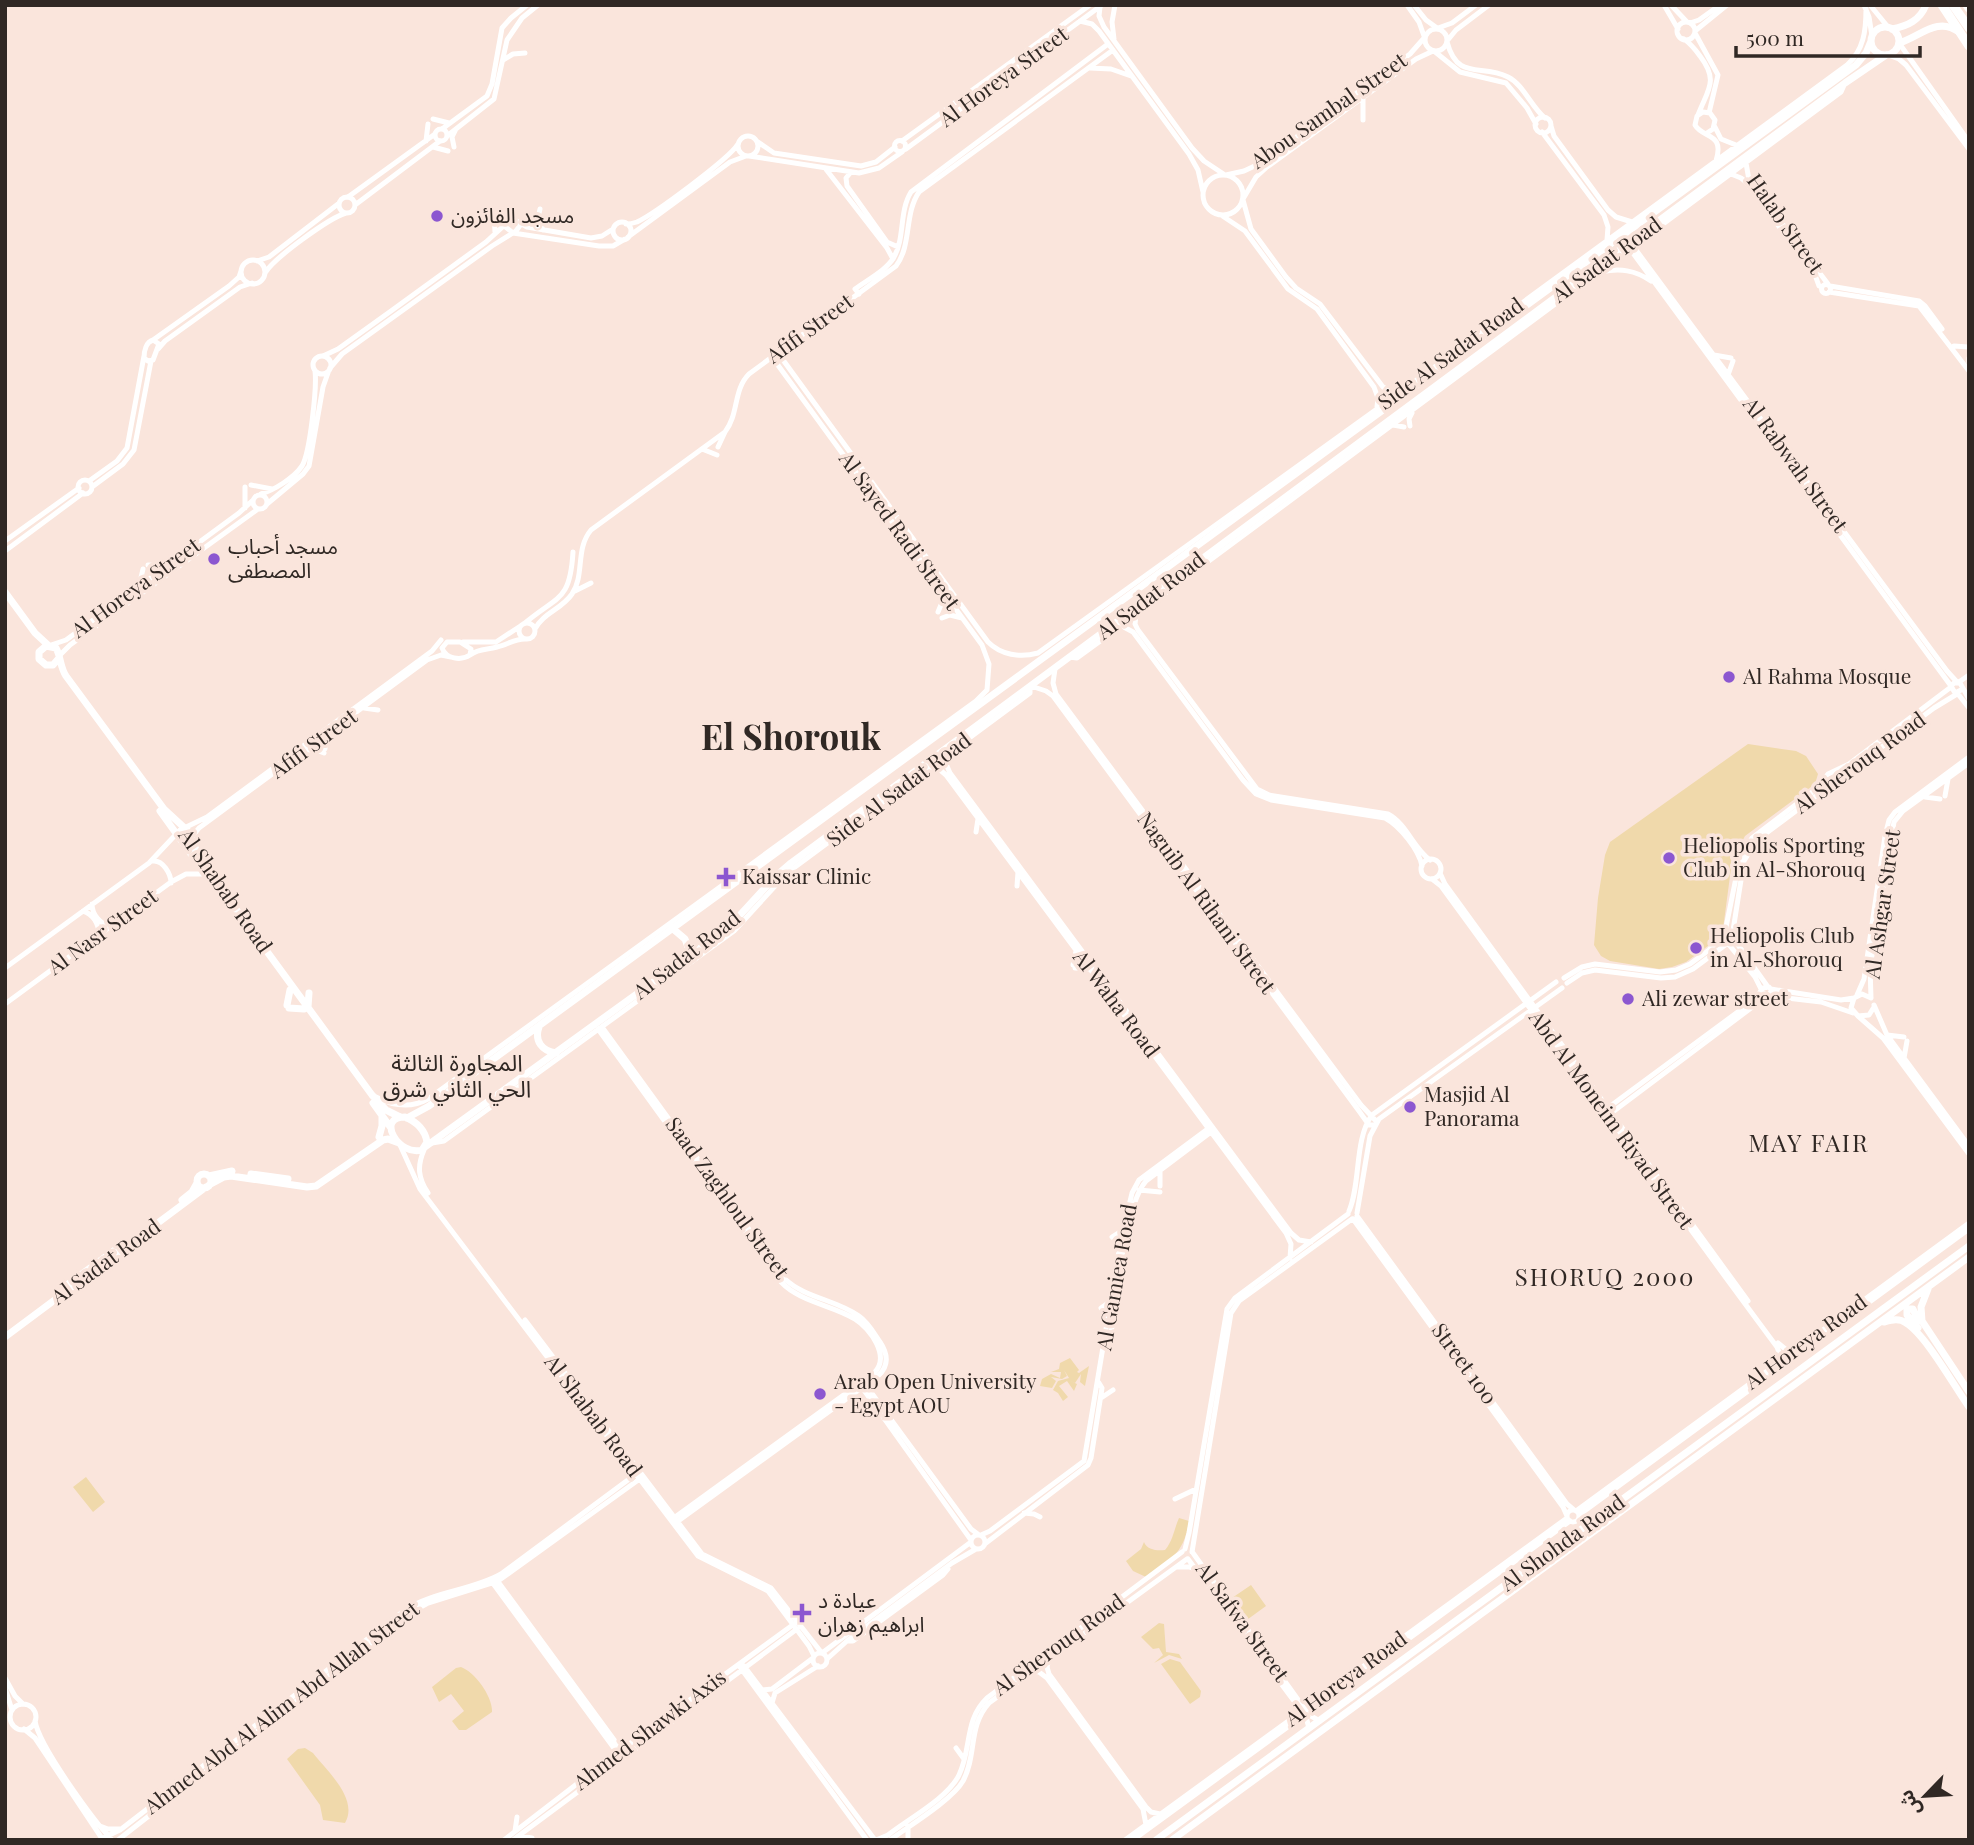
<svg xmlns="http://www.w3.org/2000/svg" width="1974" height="1845" font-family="'Playfair Display','Noto Sans Arabic',serif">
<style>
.green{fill:#f0d9ab}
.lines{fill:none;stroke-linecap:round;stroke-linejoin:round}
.minor{stroke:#fff;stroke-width:5}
.major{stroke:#fff;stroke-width:7}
.highway{stroke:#fff;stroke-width:9}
.poi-dot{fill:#8c57d0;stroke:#fae5dc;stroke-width:2.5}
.labels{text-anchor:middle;stroke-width:7;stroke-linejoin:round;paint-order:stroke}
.street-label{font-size:21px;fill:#302824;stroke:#fae5dc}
.poi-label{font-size:21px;fill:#302824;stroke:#fae5dc;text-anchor:start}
.neighbourhood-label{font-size:23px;fill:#302824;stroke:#fae5dc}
.quarter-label{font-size:24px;letter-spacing:2px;fill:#302824;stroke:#fae5dc}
.town-label{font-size:35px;font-weight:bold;fill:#302824;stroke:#fae5dc}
</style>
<rect width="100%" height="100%" fill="#fae5dc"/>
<path class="green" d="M1748,744l48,7 10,5 12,18 -3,10 -70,52 -13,25 -9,68 -11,14 -26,19 -14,5 -13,2 -49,-8 -9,-5 -7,-11 4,-47 7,-43 5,-13z
M1070,1358l9,12 -2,2 2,1 10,-7 -4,20 -5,-4 1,-8 -6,9 -7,-3 9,4 -3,7 -7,-10 -8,5 9,11 -5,4 -5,-8 -5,-3 5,-9 11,-3 -5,-8 3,6 -5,3 -11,-2 5,4 -4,7 -12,-2 2,-7 9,-5 9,4 1,-6h-10l8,-3 1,-6z
M86,1477l19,25 -12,10 -20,-25z
M1179,1518l10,3c-5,32 -18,39 -43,56l-13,-6 -7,-10 15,-12 3,-7c3,8 13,9 21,8 8,-9 9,-21 14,-32z
M1251,1585l15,21 -22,16 -15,-22z
M1159,1623l5,1 2,28 13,2 3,5 -13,-4 -15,8 9,-8 -4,-7 -6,1 -12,-12z
M1170,1659l10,3 21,29 -1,6 -10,7 -29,-40z
M461,1667c14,5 32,30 31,45l-26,18h-7l-7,-9 12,-10 -13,-17 -12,8 -7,-15 24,-19z
M305,1748l8,5c14,18 46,46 32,70l-22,-3 -3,-15 -33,-46 11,-10z"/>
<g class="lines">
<path class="minor" d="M1407,5l12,17 5,14
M1414,5l12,15 11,8
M1664,5l14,24
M1671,5l16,17
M1864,5l5,12 3,19
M1870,5l18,22
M1100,7l-1,9 5,11 88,121 12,13 21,14
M1080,21l12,3 7,7 90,123 9,16 5,22
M1677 31a9 9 0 1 1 18 0a9 9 0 1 1-18 0Z
M1690,23l9,-3 21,-15
M1438,28l14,-5 24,-18
M1425 40a11 11 0 1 1 22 0a11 11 0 1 1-22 0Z
M1695,31l32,-26
M1695,33l23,42 -9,38
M1114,39l-2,-17 3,-17
M1684,39c7,5 11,10 16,17 19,25 8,33 -2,59
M1447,41l9,-11 33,-25
M1447,42c11,40 34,21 61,35 16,8 23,30 37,41
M1899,43l70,99
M1434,51l26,21 46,11 21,25 9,16
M1888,55l11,4 7,6 63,84
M503,60l10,-6 12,-1
M1090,68l21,1 20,7
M1535 125a8 8 0 1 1 16 0a8 8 0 1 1-16 0Z
M433,119l16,4
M1363,120v-21
M1551,126l3,10 54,74 8,7 16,5
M1715,127l6,12 15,6
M435 135a6 6 0 1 1 12 0a6 6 0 1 1-12 0Z
M442,129l45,-33 5,-12 10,-56 9,-10 16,-13
M1542,132l62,83 4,12 -1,13
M1707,133l6,-4 2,-9 -5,-7 -7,-1 -6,4 -2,9c8,14 30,7 21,36
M738 146a10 10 0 1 1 20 0a10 10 0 1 1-20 0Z
M447,136l47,-37 13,-59 15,-22 16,-13
M894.5 146a5.5 5.5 0 1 1 11 0a5.5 5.5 0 1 1-11 0Z
M426,141l2,-17
M902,141l188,-136
M758,142l16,11 87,13 15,-4 19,-15
M433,147l15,4
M454,147l-2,-10 3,-6
M906,149l196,-144
M749,156l110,17 20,-5 23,-16
M1746,163l3,17 79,104
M825,168l62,80 6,11
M851,172l-5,6 1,8 40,56 11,5
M1731,174l10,4 5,4 69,93 4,11 3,1
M1203 195a20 20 0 1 1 40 0a20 20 0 1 1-40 0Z
M1226,175l18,-4 17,-8 149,-109 15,-17
M339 205a8 8 0 1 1 16 0a8 8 0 1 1-16 0Z
M348,197l87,-63
M1243,199l13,-22 11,-10 149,-108 17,-8
M1243,200l8,29 35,48 10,11 24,16 63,83 7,4 7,1
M355,205l85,-64
M540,209l-2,9 5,12
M494,214l1,18
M1221,215l24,16 43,58 29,20 57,78 4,11 -1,9
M613 231a9 9 0 1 1 18 0a9 9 0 1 1-18 0Z
M626,224c5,0 5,0 11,-2 17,-8 92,-63 101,-78
M503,225l10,8 86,13h14l12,-7
M628,237l102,-75 16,-6
M1795,242l2,-11
M1633,246l314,425 10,11
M1630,249l321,437
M241 272a12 12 0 1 1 24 0a12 12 0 1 1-24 0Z
M257,261l12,-4 69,-53
M1601,272c19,-4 34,-2 50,9
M265,273c9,-15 64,-55 81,-60
M1821.5 289a4.5 4.5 0 1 1 9 0a4.5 4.5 0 1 1-9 0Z
M1830,286l89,15 6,5 17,23
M1829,292l90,14 50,65
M859,294l-4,-5c12,-9 32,-19 39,-32 11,-19 5,-46 17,-65l197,-148
M153,340l76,-54 10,-9 2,-6
M153,340l6,4 -6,16 -5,1 -4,-3c0,-7 2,-16 9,-18z
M1954,346l14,1
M158,349l7,-8 75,-54 12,-4
M778,353l210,289c13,13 32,16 50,11l350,-252 459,-336c17,-15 19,-35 19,-56
M1714,355l17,3
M323,356l15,-7 53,-38 95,-69 24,-22 3,-1 14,8 64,11 11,-2 11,-7
M313 365a9 9 0 1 1 18 0a9 9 0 1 1-18 0Z
M1969,358v4
M330,368l12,-14 150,-108 24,-15 5,-7
M1728,375l5,-14
M1393,425l11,2
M1410,426l-1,-7 3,-6
M718,447l7,-15
M702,449l15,6
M78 487a7 7 0 1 1 14 0a7 7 0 1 1-14 0Z
M89,481l28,-20 10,-13 17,-92
M251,485l21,4
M92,487l31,-23 11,-14 17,-89
M245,487v21
M261,494c13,-4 33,-16 41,-28 8,-13 15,-79 13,-95
M253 502a7 7 0 1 1 14 0a7 7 0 1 1-14 0Z
M267,504l36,-30 6,-8 14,-79 6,-17
M5,541l74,-53
M5,551l78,-58
M148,565l16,1
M139,586l4,-17
M575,591l16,-8
M938,612l5,-12v-8
M1136,615l-1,9 3,6 119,159 12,6 119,19c19,10 25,34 42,46
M942,618l8,-3 12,3
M519 631a8 8 0 1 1 16 0a8 8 0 1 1-16 0Z
M525,623c33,-28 45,-21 48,-71
M1122,626l11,6 110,148 13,14 15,6 114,18c15,8 34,32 37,48
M535,629c8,-16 27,-20 37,-35 13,-19 3,-45 19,-64l134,-98c14,-18 8,-42 24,-58l147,-108c16,-21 8,-52 23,-74l194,-142
M447,642h13l11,7 -1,6c-9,6 -24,4 -28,-7z
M463,642h33l26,-17
M51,645l15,-5 173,-127 13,-12
M470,655c9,-7 17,-5 27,-8 10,-2 17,-8 28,-8
M59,656l11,-11 188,-136
M1069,657l8,1 59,-43 705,-523 4,-9
M1055,669l-2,14 3,11 305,411 16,17
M1959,682l10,-7
M1031,686l15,5 7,5 306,415 10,14h6
M1963,689l-8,4 -4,-7 3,-3h6l9,16
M1958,694l11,14
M364,708l14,2
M325,749l2,-14
M306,750h10l8,3
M947,754l-1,10 4,9 341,460 8,7 12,2
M928,767l11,2 7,6 340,458 5,11 -1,14
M1945,796l3,-17
M1925,797l15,2
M976,832l2,-13
M191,838l8,-10 228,-168 14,-5 10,2
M1421 869a10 10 0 1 1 20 0a10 10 0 1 1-20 0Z
M153,861c10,-1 18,13 18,22
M1440,873l5,11 303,417
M1432,879l9,7c113,154 223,309 336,461l7,18
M1017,886l1,-14
M92,904c0,11 8,19 18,23
M83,911c10,3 16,13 16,24
M1731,935l37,52
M1726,941l29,36 7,14
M1073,965l3,-14
M5,968l144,-105 31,-33 27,-13 225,-166 9,-11
M1075,968l14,1
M1564,978l18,-11 13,-3 65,8 16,-2 14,-6 19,-14 16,-18 15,-74 12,-20 63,-48 13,-16 21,-10 102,-77
M1567,983l15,-10 13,-3 66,8 14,-1 18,-8 35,-26 4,-6 12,-76 13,-21 177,-132 23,-14
M1771,989l70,11 13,-2 8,-4 9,4
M1857,995l7,-16 21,-143 4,-16 6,-8 74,-55
M1769,996l52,6 32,11
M1854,998l-3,10 7,8 11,-1 5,-8
M1871,998l-1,-31 24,-145 9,-11 66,-48
M5,1004l166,-122 15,-8h19
M1874,1005l13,30 82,111
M1858,1016l25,22 86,116
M602,1027l183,252c20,19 52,21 74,37 9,6 15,17 21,26 8,12 9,24 -2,34l-204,148
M598,1029l183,253c19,20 51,23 74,37 15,9 36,38 19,54l-203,147
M1887,1035l17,2
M1904,1058l3,-17
M376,1097c17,9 34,12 52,2l548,-398 11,-11 2,-26 -7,-19 -210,-288
M1605,1110l149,-110 9,-12 6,-1 3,4 -5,5 -5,-4
M1610,1114l157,-118
M432,1143l12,-2 290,-210 53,-58 243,-180v-6
M400,1145l20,44 278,367 70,35 41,55 5,10
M424,1150c-7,16 -6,28 4,43
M1160,1186v-16
M1139,1190l21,2
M1349,1211c12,-27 5,-72 23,-96l184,-133
M1357,1213l13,-77 9,-17 183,-131
M1357,1216l210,288 7,6
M1353,1219l210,288 4,9
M1112,1237l11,-7
M1101,1308l10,-7
M525,1320l177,234 69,34 50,64
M1778,1343l17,14
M1109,1350c5,-37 15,-145 37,-169l65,-49
M865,1384l106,145 8,6
M861,1386l110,154
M1101,1398l12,-8
M1175,1499l21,-10
M1567 1516a6 6 0 1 1 12 0a6 6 0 1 1-12 0Z
M1576,1511l393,-288
M1024,1513l10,1 6,3
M1579,1515l390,-286
M971 1542a7 7 0 1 1 14 0a7 7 0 1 1-14 0Z
M981,1535l9,-4 94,-70 37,-222 11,-46 7,-13 70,-52
M986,1543l102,-78 3,-7 11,-70 -3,-5
M1185,1549l4,-16 38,-224 8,-11 113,-84
M1192,1552l39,-239 8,-12 113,-82
M1193,1553l116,162 11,6
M1188,1559l118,158 3,11
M1177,1567h12l9,3
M496,1579l127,173
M492,1582l127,173
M847,1641h6l90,-66 5,-6
M813 1660a7 7 0 1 1 14 0a7 7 0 1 1-14 0Z
M822,1653l149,-111
M827,1659l20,-18 105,-78 24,-14
M1049,1659l-2,8 2,7 97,133 5,5 9,2
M744,1666l131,174
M740,1667l127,173
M1033,1671l6,1 8,6 96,131 3,16
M5,1678l10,18 8,8
M5,1688l7,22
M762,1690l10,-1 41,-31
M772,1703l3,-10 43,-27
M10 1717a13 13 0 1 1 26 0a13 13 0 1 1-26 0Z
M35,1721c4,25 58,99 77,119
M24,1729l11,9 68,102 2,-3 15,-7 285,-220c29,-19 66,-19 96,-36l139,-103
M956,1748l8,11
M100,1826l8,3h13
M908,1826v14
M515,1831l2,-14
M520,1836l12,2
M118,1840l290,-226 20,-11 70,-22 143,-103
M504,1840l117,-90 173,-126
M513,1840l284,-211
M876,1840l12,-5c20,-16 60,-37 71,-60 13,-27 5,-55 28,-77l195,-146
M890,1840c19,-14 62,-40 73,-59 14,-26 5,-55 26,-78l198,-144
M1125,1840l442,-322
M1133,1840l437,-319"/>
<path class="major" d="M1871 41a14 14 0 1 1 28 0a14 14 0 1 1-28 0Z
M1892,29c16,-3 28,-9 34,-24
M1899,43c21,-6 38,-27 60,-11
M5,592l30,41 13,12
M59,658l-6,7h-7l-7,-6v-7l7,-6 10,2c5,9 4,19 10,28l98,133 25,23 11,28 172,235 14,15 14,7
M160,811l36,50
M672,928l13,11 6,16
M287,1005l3,-15
M308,1007l1,-14
M289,1008l15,1
M539,1027c-5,14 3,24 17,26
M373,1103l18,25
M405,1117c12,5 20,13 22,25l-5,8c-23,7 -47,-33 -17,-33z
M407,1118l22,-12 1427,-1041 10,-12 5,-12
M379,1137l3,-11v-10
M425,1147l303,-219 48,-52 15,-13 1054,-780 41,-28
M251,1174l37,5
M197 1181a7 7 0 1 1 14 0a7 7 0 1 1-14 0Z
M209,1176l23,-5
M209,1185l15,-8 7,-1 76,11 9,-1 67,-46 5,-1 11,4
M182,1200l10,-8 5,-9
M64,1287l55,-40
M1928,1289l-7,18 1,14 47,71
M1884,1322c8,-2 15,-4 22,1 20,12 48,63 63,84
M1918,1328l-11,-13v-6h6l5,12
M5,1337l201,-150
M1156,1840l813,-594
M1172,1840l797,-583"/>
<path class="highway" d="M1942,5l27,41
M1953,5l16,23
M1967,5l2,3"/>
</g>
<g class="poi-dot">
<circle cx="437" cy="216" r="7"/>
<circle cx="214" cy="559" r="7"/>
<circle cx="1729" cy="677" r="7"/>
<circle cx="1669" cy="858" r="7"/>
<path d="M722.5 866.5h7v7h7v7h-7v7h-7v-7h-7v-7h7z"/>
<circle cx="1696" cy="948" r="7"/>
<circle cx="1628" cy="999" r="7"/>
<circle cx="1410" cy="1107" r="7"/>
<circle cx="820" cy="1394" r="7"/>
<path d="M798.5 1602.5h7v7h7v7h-7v7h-7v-7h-7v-7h7z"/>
</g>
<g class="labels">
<g class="street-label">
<text transform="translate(1004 77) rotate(-36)" y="7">Al Horeya Street</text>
<text transform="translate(1329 111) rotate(-35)" y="7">Abou Sambal Street</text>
<text transform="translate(1785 224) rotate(55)" y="7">Halab Street</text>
<text transform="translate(1607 260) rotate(-36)" y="7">Al Sadat Road</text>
<text transform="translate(810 329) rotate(-36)" y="7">Afifi Street</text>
<text transform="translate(1451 354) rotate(-36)" y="7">Side Al Sadat Road</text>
<text transform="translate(1795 465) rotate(54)" y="7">Al Rabwah Street</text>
<text transform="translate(899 531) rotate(54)" y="7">Al Sayed Radi Street</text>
<text transform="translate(136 588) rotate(-36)" y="7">Al Horeya Street</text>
<text transform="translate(1151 596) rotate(-37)" y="7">Al Sadat Road</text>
<text transform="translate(314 744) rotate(-36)" y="7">Afifi Street</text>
<text transform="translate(1860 763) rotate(-36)" y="7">Al Sherouq Road</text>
<text transform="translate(899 790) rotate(-37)" y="7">Side Al Sadat Road</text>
<text transform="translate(225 891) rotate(55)" y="7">Al Shabab Road</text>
<text transform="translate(1206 903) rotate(54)" y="7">Naguib Al Rihani Street</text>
<text transform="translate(1883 904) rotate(-82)" y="7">Al Ashgar Street</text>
<text transform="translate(103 932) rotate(-36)" y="7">Al Nasr Street</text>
<text transform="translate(687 955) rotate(-38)" y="7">Al Sadat Road</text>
<text transform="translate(1116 1004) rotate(53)" y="7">Al Waha Road</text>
<text transform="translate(1611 1120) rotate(54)" y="7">Abd Al Moneim Riyad Street</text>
<text transform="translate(727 1198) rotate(54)" y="7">Saad Zaghloul Street</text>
<text transform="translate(106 1262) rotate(-36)" y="7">Al Sadat Road</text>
<text transform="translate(1117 1277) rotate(-80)" y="7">Al Gamiea Road</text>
<text transform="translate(1806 1342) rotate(-36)" y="7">Al Horeya Road</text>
<text transform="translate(1464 1364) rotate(54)" y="7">Street 100</text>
<text transform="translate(593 1416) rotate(53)" y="7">Al Shabab Road</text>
<text transform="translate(1563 1543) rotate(-36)" y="7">Al Shohda Road</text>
<text transform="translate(1242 1622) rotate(54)" y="7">Al Safwa Street</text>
<text transform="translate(1059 1645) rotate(-36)" y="7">Al Sherouq Road</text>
<text transform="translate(1346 1679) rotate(-36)" y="7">Al Horeya Road</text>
<text transform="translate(282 1708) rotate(-37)" y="7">Ahmed Abd Al Alim Abd Allah Street</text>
<text transform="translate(650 1730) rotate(-37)" y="7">Ahmed Shawki Axis</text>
</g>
<g class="poi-label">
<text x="451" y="223">مسجد الفائزون</text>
<text x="228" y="554">مسجد أحباب<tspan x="228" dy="24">المصطفى</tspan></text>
<text x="1743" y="684">Al Rahma Mosque</text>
<text x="1683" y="853">Heliopolis Sporting<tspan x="1683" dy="24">Club in Al-Shorouq</tspan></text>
<text x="742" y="884">Kaissar Clinic</text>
<text x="1710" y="943">Heliopolis Club<tspan x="1710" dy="24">in Al-Shorouq</tspan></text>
<text x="1642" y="1006">Ali zewar street</text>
<text x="1424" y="1102">Masjid Al<tspan x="1424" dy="24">Panorama</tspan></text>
<text x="834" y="1389">Arab Open University<tspan x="834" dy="24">- Egypt AOU</tspan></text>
<text x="818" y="1608">عيادة د<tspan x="818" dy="24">ابراهيم زهران</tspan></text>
</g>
<g class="neighbourhood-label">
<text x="457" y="1071">المجاورة الثالثة<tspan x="457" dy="26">الحي الثاني شرق</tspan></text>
</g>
<g class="quarter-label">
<text x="1809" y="1152">MAY FAIR</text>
<text x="1605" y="1286">SHORUQ 2000</text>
</g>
<g class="town-label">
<text x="791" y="750">El Shorouk</text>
</g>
</g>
<rect width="1974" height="1845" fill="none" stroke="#302824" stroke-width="14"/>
<g transform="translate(1925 1796) rotate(245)" stroke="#fae5dc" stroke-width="5" paint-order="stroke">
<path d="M0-5L12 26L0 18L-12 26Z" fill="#302824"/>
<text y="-10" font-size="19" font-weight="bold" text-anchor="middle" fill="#302824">ش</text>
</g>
<path d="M1736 46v10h184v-10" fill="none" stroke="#302824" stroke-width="3.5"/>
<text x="1746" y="46" font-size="21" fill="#302824" stroke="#fae5dc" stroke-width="5" paint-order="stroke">500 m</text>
</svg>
